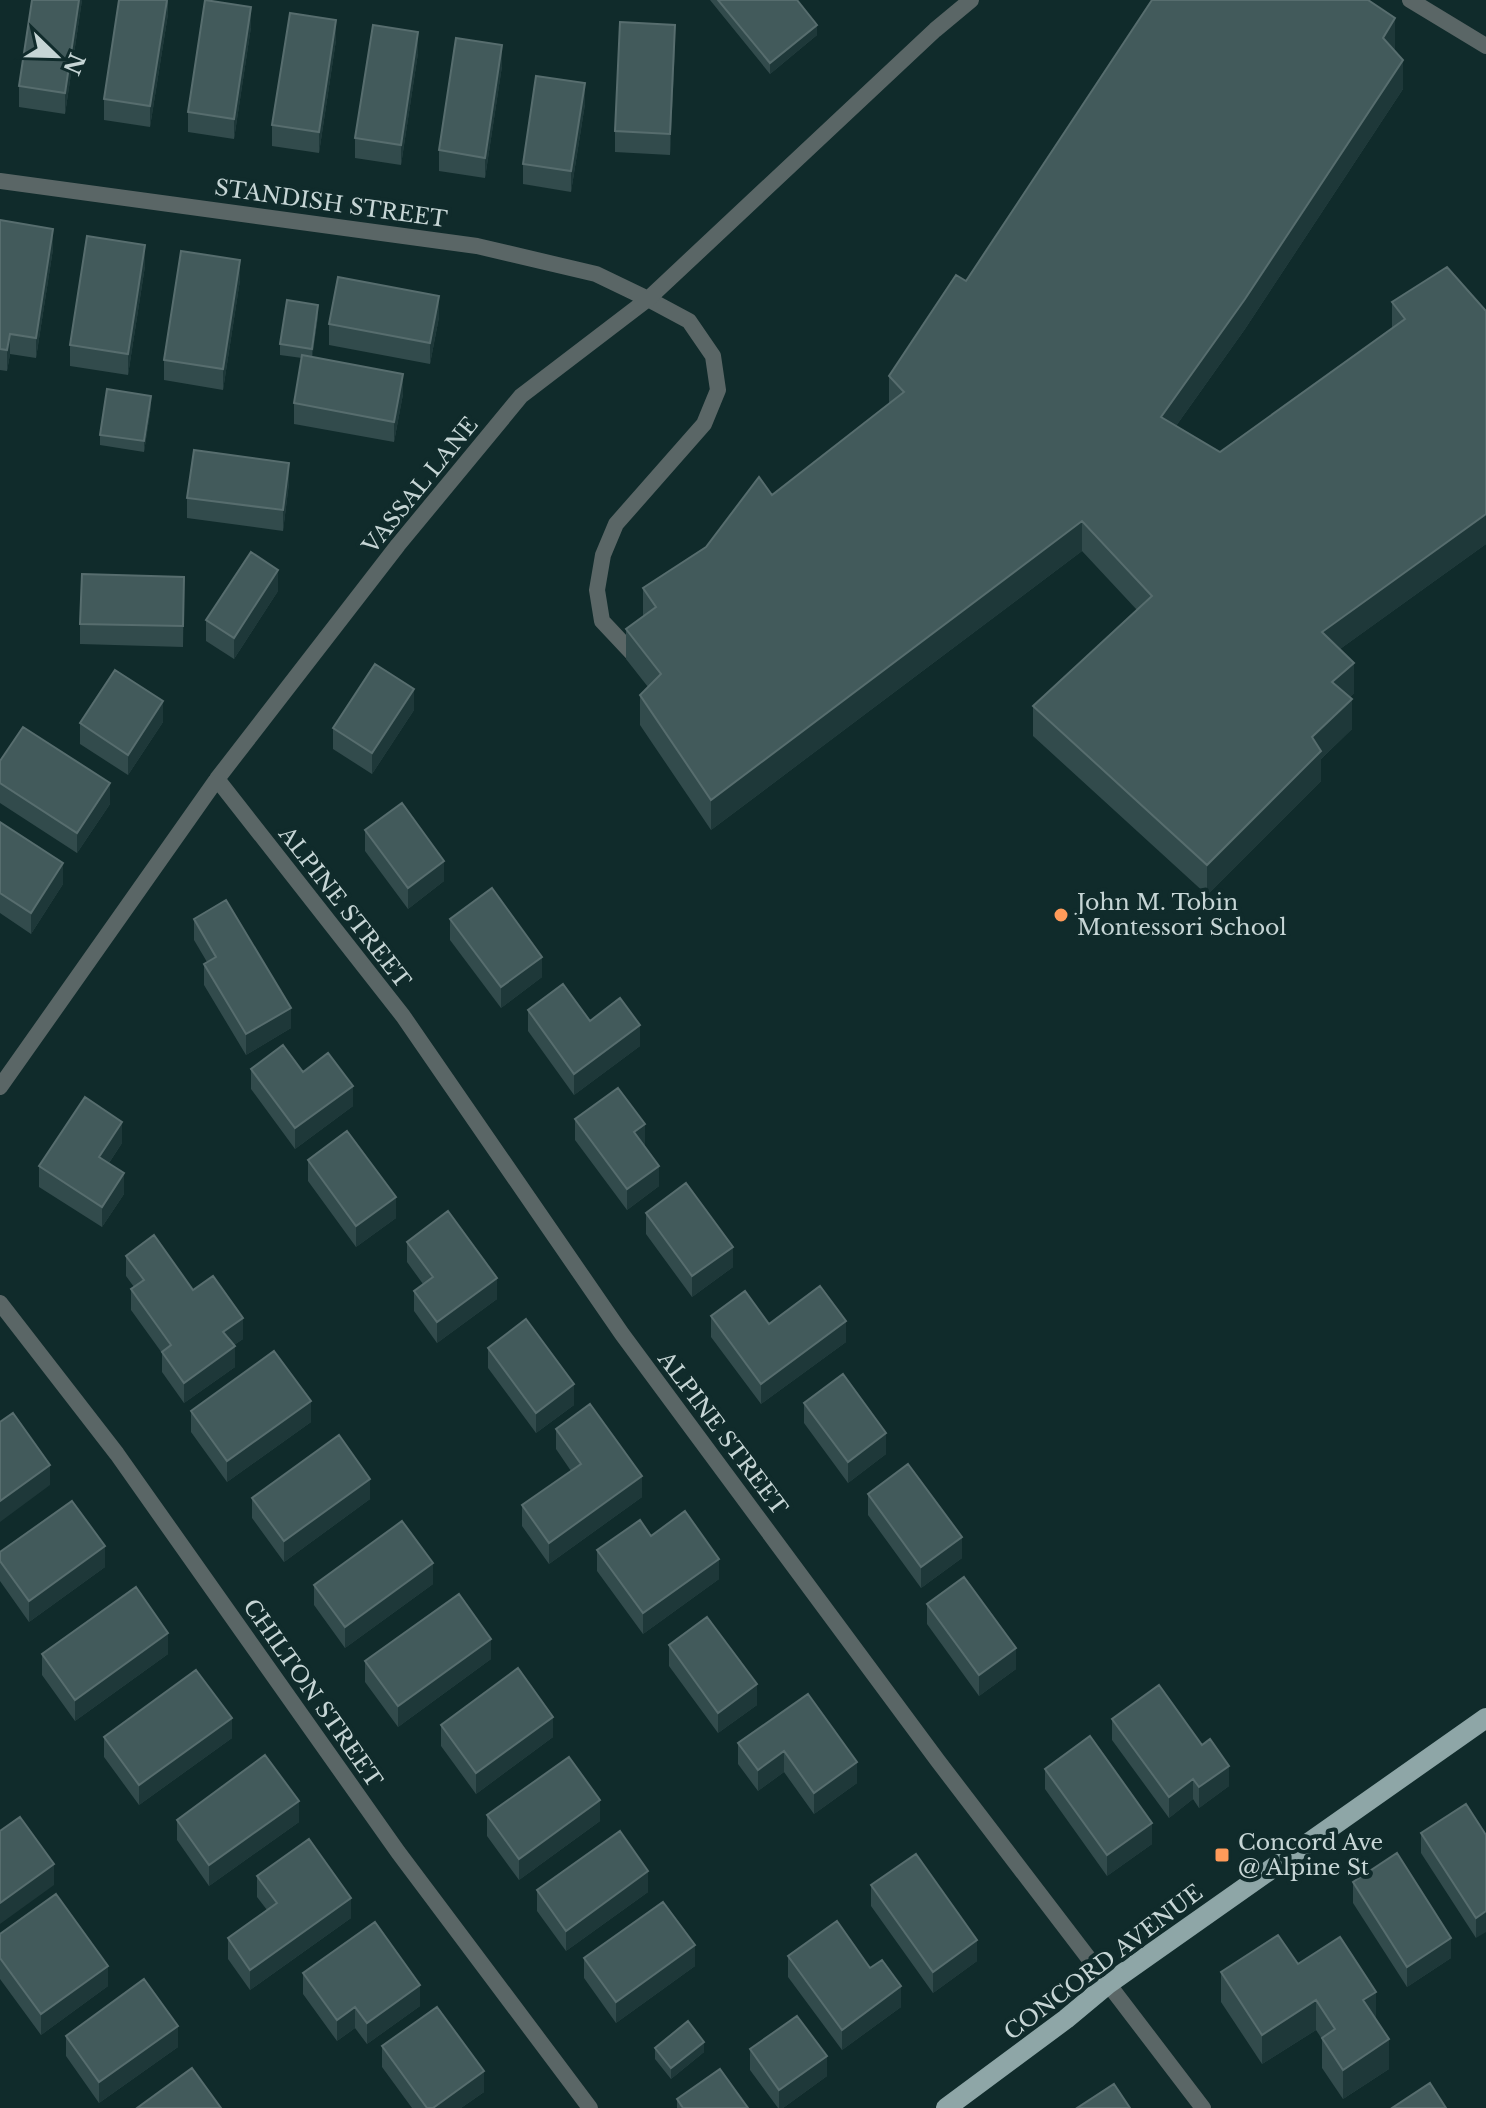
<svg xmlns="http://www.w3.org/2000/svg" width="1486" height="2108" font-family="'Libre Baskerville',serif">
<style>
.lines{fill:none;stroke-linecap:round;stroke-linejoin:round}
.lane{stroke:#5a6666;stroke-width:16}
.street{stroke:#5a6666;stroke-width:16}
.primary{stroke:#8ea6a7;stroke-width:20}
.wall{fill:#324b4c}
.shaded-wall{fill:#1e3839}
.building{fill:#425a5b;stroke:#576d6e;stroke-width:2}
.poi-dot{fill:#ff9b5a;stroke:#102b2b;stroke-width:3}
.labels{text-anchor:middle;stroke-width:8;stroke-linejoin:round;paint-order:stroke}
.street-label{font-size:22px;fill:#c6d5d5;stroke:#102b2b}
.poi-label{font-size:22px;fill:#c6d5d5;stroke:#102b2b;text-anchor:start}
</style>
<rect width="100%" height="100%" fill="#102b2b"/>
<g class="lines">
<path class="lane" d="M1410,0l76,46
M633,654l-31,-33 -5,-31 6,-35 13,-31 88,-100 14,-34 -5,-34 -24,-35 -41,-22"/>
<path class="street" d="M0,181l477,65 119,28 52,25
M217,779l186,237 219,318 316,427 265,347
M0,1087l217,-308 181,-234 123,-149 127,-97 287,-269 36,-30
M0,1303l117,151 281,398 192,256"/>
<path class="primary" d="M946,2108l120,-89 42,-35 378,-266"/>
</g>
<path class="wall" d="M82,0l-17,114 -46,-7v-21z
M168,0v14l-18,113 -46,-7v-21z
M710,0h87l20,35 -47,39z
M251,27l-17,112 -46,-7v-20z
M336,40l-17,113 -47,-7v-21z
M675,45l-5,110 -55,-3v-21z
M1395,48l-1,2 9,39 -158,240 -69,97 44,26 172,-124v-26l94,9v233l-146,105 14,44 -4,4 2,32 -31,30v22l-114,114 -174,-159v-30l104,-96 -55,-59 -371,279 -71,-105v-30l8,-8 -22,-28v-30l17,-12v-29l63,-41 183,-143v-28l77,-95z
M418,53l-17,112 -46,-7v-20z
M502,66l-17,112 -46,-7v-21z
M585,104l-14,88 -48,-8v-20z
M0,220l53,29 -17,109 -26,-4 -3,17 -7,-1z
M145,266l-17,109 -58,-9v-21z
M240,280l-17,110 -59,-10v-20z
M318,316l-6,41 91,37 -9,48 -100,-18v-21l8,-45 -22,-3v-11z
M439,317l-9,47 -101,-19v-21z
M151,406l-7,46 -44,-7v-10z
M289,483l-6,48 -96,-13v-20z
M184,577l-1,70 -103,-3v-20z
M278,591l-44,68 -28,-18v-21z
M414,710l-42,64 -39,-25v-21z
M163,722l-35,53 -48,-31v-21z
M0,761l110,43 -33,49 -77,-50z
M0,822l63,62 -32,50 -31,-21z
M365,830l79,51 -36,28 -43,-58z
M194,919l97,109 -45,27 -42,-70v-21l3,-2 -13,-22z
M450,919l92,58 -41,31 -51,-68z
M528,1010l112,36 -66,49 -46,-64z
M251,1069l52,3 50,34 -58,43 -44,-60z
M575,1119l70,25 -1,1 15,41 -32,24 -52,-70z
M122,1143l-13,20 15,31 -22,33 -63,-40v-21z
M308,1160l88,58 -40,29 -48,-66z
M646,1213l87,54 -41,30 -46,-63z
M407,1242l90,57 -60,44 -23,-32v-20l9,-7 -16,-22z
M126,1256l67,34 50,49 -9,6 1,22 -51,36 -22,-31v-19l-31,-43v-21l3,-2 -8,-11z
M711,1316l58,8 77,18 -85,62 -50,-67z
M488,1348l86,57 -38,28 -48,-65z
M804,1403l82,51 -38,29 -44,-60z
M191,1411l120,11 -84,60 -36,-50z
M556,1429l86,68 -93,67 -27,-38v-21l49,-34 -15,-22z
M868,1494l94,64 -41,30 -53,-73z
M252,1498l118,1 -86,63 -32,-44z
M651,1536l68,43 -76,55 -46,-63v-21z
M0,1552l105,15 -76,55 -29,-41z
M433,1584l-88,64 -31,-43v-20z
M927,1604l89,65 -37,27 -52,-72z
M669,1645l88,60 -39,28 -49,-67z
M42,1654h126l-93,67 -33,-46z
M491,1659l-93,68 -33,-45v-21z
M1112,1719l117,67 -30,22 -6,-9 -24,19 -57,-78z
M441,1725l112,12 -77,57 -35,-48z
M104,1737l128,1 -93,67 -35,-48z
M738,1743l119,19v21l-43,31 -30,-42 -26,19 -20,-27z
M1045,1769l107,75 -45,32 -62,-87z
M487,1815l113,6 -81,59 -32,-44z
M177,1820l122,2 -90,64 -32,-46z
M1421,1833l65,2 -10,103 -55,-85z
M257,1876l94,42 -101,72 -22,-31v-21l39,-28 -10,-13z
M1353,1882l98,76 -44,29 -54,-84z
M871,1885l106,76 -44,32 -62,-87z
M537,1890l111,2 -82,59 -29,-40z
M0,1934l108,52 -67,49 -41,-56z
M788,1956l82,12 31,39 -59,43 -54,-73z
M584,1958l111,8 -79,57 -32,-45z
M1298,1964l78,55 13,50 -46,30 -21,-31v-29l-6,-9 -54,34 -41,-62v-30z
M303,1973l117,33 -53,38 -12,-16 -18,13 -34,-47z
M66,2036l112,11 -79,56 -33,-47z
M382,2046l102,46 -23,16h-49l-30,-41z
M655,2048l49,4 -33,27 -16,-20z
M750,2049l77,27 -44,32h-5l-28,-38z
M677,2099l71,9h-71z"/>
<path class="shaded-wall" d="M79,0h3l-17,114v-21z
M167,0l1,14 -18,113v-21z
M251,7v20l-17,112v-20z
M1395,18v30l-12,20v-30z
M336,20v20l-17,113v-21z
M675,25v20l-5,110v-21z
M817,25v10l-47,39v-11z
M418,32v21l-17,112v-20z
M502,45v21l-17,112v-20z
M1403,60v29l-158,240 -84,118v-30z
M585,83v21l-14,88v-21z
M53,229v20l-17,109v-20z
M145,245v21l-17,109v-21z
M240,260v20l-17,110v-21z
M439,296v21l-9,47v-21z
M318,305v11l-6,44v-11z
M10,334v20l-3,17v-21z
M403,374v20l-9,48v-20z
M151,396v10l-7,46v-11z
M289,463v20l-6,48v-21z
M1486,514v30l-164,118v-30z
M1082,521v30l-371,279v-30z
M278,570v21l-44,68v-21z
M1354,663v30l-22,19v-30z
M414,689v21l-42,64v-21z
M1352,699v30l-31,30v22l-114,114v-30l105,-128z
M163,701v21l-35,53v-20z
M110,783v21l-33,49v-20z
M444,861v20l-36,28v-21z
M63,863v21l-32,50v-21z
M542,957v20l-41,31v-21z
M291,1008v20l-45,27v-21z
M640,1025v21l-66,49v-21z
M353,1086v20l-58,43v-21z
M122,1122v21l-23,35v-21z
M645,1124v20l-11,9v-21z
M659,1166v20l-32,24v-21z
M124,1173v21l-22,33v-20z
M396,1197v21l-40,29v-21z
M733,1247v20l-41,30v-21z
M497,1278v21l-60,44v-21z
M243,1318v21l-20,13v-20z
M846,1321v21l-85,62v-20z
M235,1346v21l-51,36v-20z
M574,1384v21l-38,28v-20z
M311,1401v21l-84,60v-21z
M886,1433v21l-38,29v-21z
M50,1465v20l-50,37v-21z
M642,1476v21l-93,67v-21z
M370,1479v20l-86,63v-21z
M962,1537v21l-41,30v-21z
M105,1546v21l-76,55v-21z
M719,1559v20l-76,55v-21z
M433,1563v21l-88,64v-21z
M168,1633v21l-93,67v-21z
M491,1639v20l-93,68v-21z
M1016,1648v21l-37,27v-21z
M757,1684v21l-39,28v-20z
M553,1717v20l-77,57v-21z
M232,1718v20l-93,67v-20z
M784,1751v21l-26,19v-21z
M857,1762v21l-43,31v-21z
M1229,1766v20l-30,22v-21z
M1193,1779v20l-24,19v-21z
M600,1800v21l-81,59v-21z
M299,1801v21l-90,64v-21z
M1152,1823v21l-45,32v-21z
M54,1864v21l-54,39v-21z
M648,1871v21l-82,59v-20z
M351,1898v20l-101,72v-20z
M1486,1911v21l-10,6v-20z
M1451,1938v20l-44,29v-20z
M977,1940v21l-44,32v-21z
M695,1945v21l-79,57v-21z
M108,1966v20l-67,49v-21z
M420,1985v21l-53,38v-21z
M901,1986v21l-59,43v-20z
M1376,1992v29l-13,-21z
M1316,2000v30l-54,34v-29z
M355,2007v21l-18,13v-21z
M178,2026v21l-79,56v-21z
M1389,2039v30l-46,30v-29z
M704,2042v10l-33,27v-11z
M827,2056v20l-44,32h-4v-18z
M484,2071v21l-23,16h-28z"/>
<path class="building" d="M32,0h47l-14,93 -46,-7z
M119,0h48l-17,106 -46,-7z
M205,0l46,7 -17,112 -46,-7z
M718,0h79l20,25 -47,38z
M1152,0h216l27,18 -12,20 20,22 -158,239 -84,118 59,35 185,-133 -13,-17 55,-35 39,44v203l-164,118 32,31 -22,19 20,17 -40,38 9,14 -114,114 -174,-159 119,-110 -70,-75 -371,279 -71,-105 21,-21 -35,-45 30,-22 -13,-19 63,-41 53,-70 13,18 132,-103 -15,-16 67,-101 10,6z
M290,13l46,7 -17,112 -47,-7z
M620,22l55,3 -5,109 -55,-3z
M373,25l45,7 -17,113 -46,-7z
M456,38l46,7 -17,113 -46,-8z
M536,76l49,7 -14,88 -48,-7z
M0,220l53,9 -17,109 -26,-4 -3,16 -7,-1z
M87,236l58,9 -17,109 -58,-9z
M181,251l59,9 -17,109 -59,-9z
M338,277l101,19 -9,47 -101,-19z
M287,300l31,5 -6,44 -32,-5z
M302,355l101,19 -9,48 -100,-19z
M107,389l44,7 -7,45 -44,-6z
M194,450l95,13 -6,47 -96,-12z
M251,552l27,18 -44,68 -28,-18z
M82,574l102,3 -1,49 -103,-2z
M375,664l39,25 -42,64 -39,-25z
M115,670l48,31 -35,54 -48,-32z
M23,727l87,56 -33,50 -77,-50v-22z
M402,803l42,58 -36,27 -43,-58z
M0,822l63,41 -32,50 -31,-20z
M492,888l50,69 -41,30 -51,-68z
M226,900l65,108 -45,26 -42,-70 12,-7 -22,-38z
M563,984l27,37 30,-23 20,27 -66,49 -46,-64z
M283,1045l20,27 25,-19 25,33 -58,42 -44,-59z
M618,1088l27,36 -11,8 25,34 -32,23 -52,-70z
M85,1097l37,25 -23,35 25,16 -22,34 -63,-41z
M347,1131l49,66 -40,29 -48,-66z
M686,1183l47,64 -41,29 -46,-63z
M448,1211l49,67 -60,44 -23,-31 19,-14 -26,-35z
M154,1235l39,55 20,-14 30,42 -20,14 12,14 -51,37 -22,-31 9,-7 -40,-56 13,-9 -18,-24z
M820,1286l26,35 -85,63 -50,-68 34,-25 24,33z
M526,1319l48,65 -38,29 -48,-65z
M274,1351l37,50 -84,60 -36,-50z
M843,1374l43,59 -38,29 -44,-59z
M590,1404l52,72 -93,67 -27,-38 59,-41 -25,-35z
M13,1413l37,52 -50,36v-79z
M339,1435l31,44 -86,62 -32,-43z
M908,1464l54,73 -41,30 -53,-73z
M72,1501l33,45 -76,55 -29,-40v-9z
M685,1511l34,48 -76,54 -46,-63 43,-30 11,16z
M402,1521l31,42 -88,64 -31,-42z
M964,1577l52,71 -37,27 -52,-71z
M136,1587l32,46 -93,67 -33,-46z
M459,1594l32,45 -93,67 -33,-45z
M707,1617l50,67 -39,29 -49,-68z
M518,1668l35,49 -77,56 -35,-48z
M196,1670l36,48 -93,67 -35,-48z
M1159,1685l43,60 8,-6 19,27 -30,21 -6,-8 -24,18 -57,-78z
M808,1694l49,68 -43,31 -30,-42 -26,19 -20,-27z
M1090,1736l62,87 -45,32 -62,-86z
M265,1755l34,46 -90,64 -32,-45z
M569,1757l31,43 -81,59 -32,-44z
M1466,1804l20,31v76l-10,7 -55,-85z
M20,1817l34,47 -54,39v-72z
M620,1831l28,40 -82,60 -29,-41z
M309,1839l42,59 -101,72 -22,-32 49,-35 -20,-27z
M1397,1853l54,85 -44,29 -54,-85z
M916,1854l61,86 -44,32 -62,-87z
M56,1894l52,72 -67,48 -41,-56v-24z
M663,1902l32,43 -79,57 -32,-44z
M837,1921l33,47 12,-8 19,26 -59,44 -54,-74z
M375,1922l45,63 -53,38 -12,-16 -18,13 -34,-47z
M1278,1935l20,29 42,-27 36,55 -13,8 26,39 -46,31 -21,-32 13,-9 -19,-29 -54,35 -41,-63z
M144,1979l34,47 -79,56 -33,-46z
M437,2007l47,64 -51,37h-6l-45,-62z
M797,2016l30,40 -48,34 -29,-41z
M688,2021l16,21 -33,26 -16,-20z
M192,2068l29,40h-84z
M720,2069l28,39h-65l-6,-9z
M1430,2083l16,25h-54z
M1114,2084l16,24h-53z"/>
<g class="poi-dot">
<circle cx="1061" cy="915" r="8"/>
<rect x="1214" y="1847" width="16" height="16" rx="4"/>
</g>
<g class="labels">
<g class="street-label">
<text transform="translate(331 203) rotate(8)" y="8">STANDISH STREET</text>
<text transform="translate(420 485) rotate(-51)" y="8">VASSAL LANE</text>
<text transform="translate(345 907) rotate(52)" y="8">ALPINE STREET</text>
<text transform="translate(723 1433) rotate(53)" y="8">ALPINE STREET</text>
<text transform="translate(313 1693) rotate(55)" y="8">CHILTON STREET</text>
<text transform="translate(1103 1962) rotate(-37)" y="8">CONCORD AVENUE</text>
</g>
<g class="poi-label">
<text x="1077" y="910">John M. Tobin<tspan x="1077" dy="25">Montessori School</tspan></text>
<text x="1238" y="1850">Concord Ave<tspan x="1238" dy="25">@ Alpine St</tspan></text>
</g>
</g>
<g transform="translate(56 56) rotate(113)" stroke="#102b2b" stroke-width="6" paint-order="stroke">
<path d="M0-6L14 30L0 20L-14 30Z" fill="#c6d5d5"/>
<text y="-12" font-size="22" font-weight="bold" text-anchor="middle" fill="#c6d5d5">N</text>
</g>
</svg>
